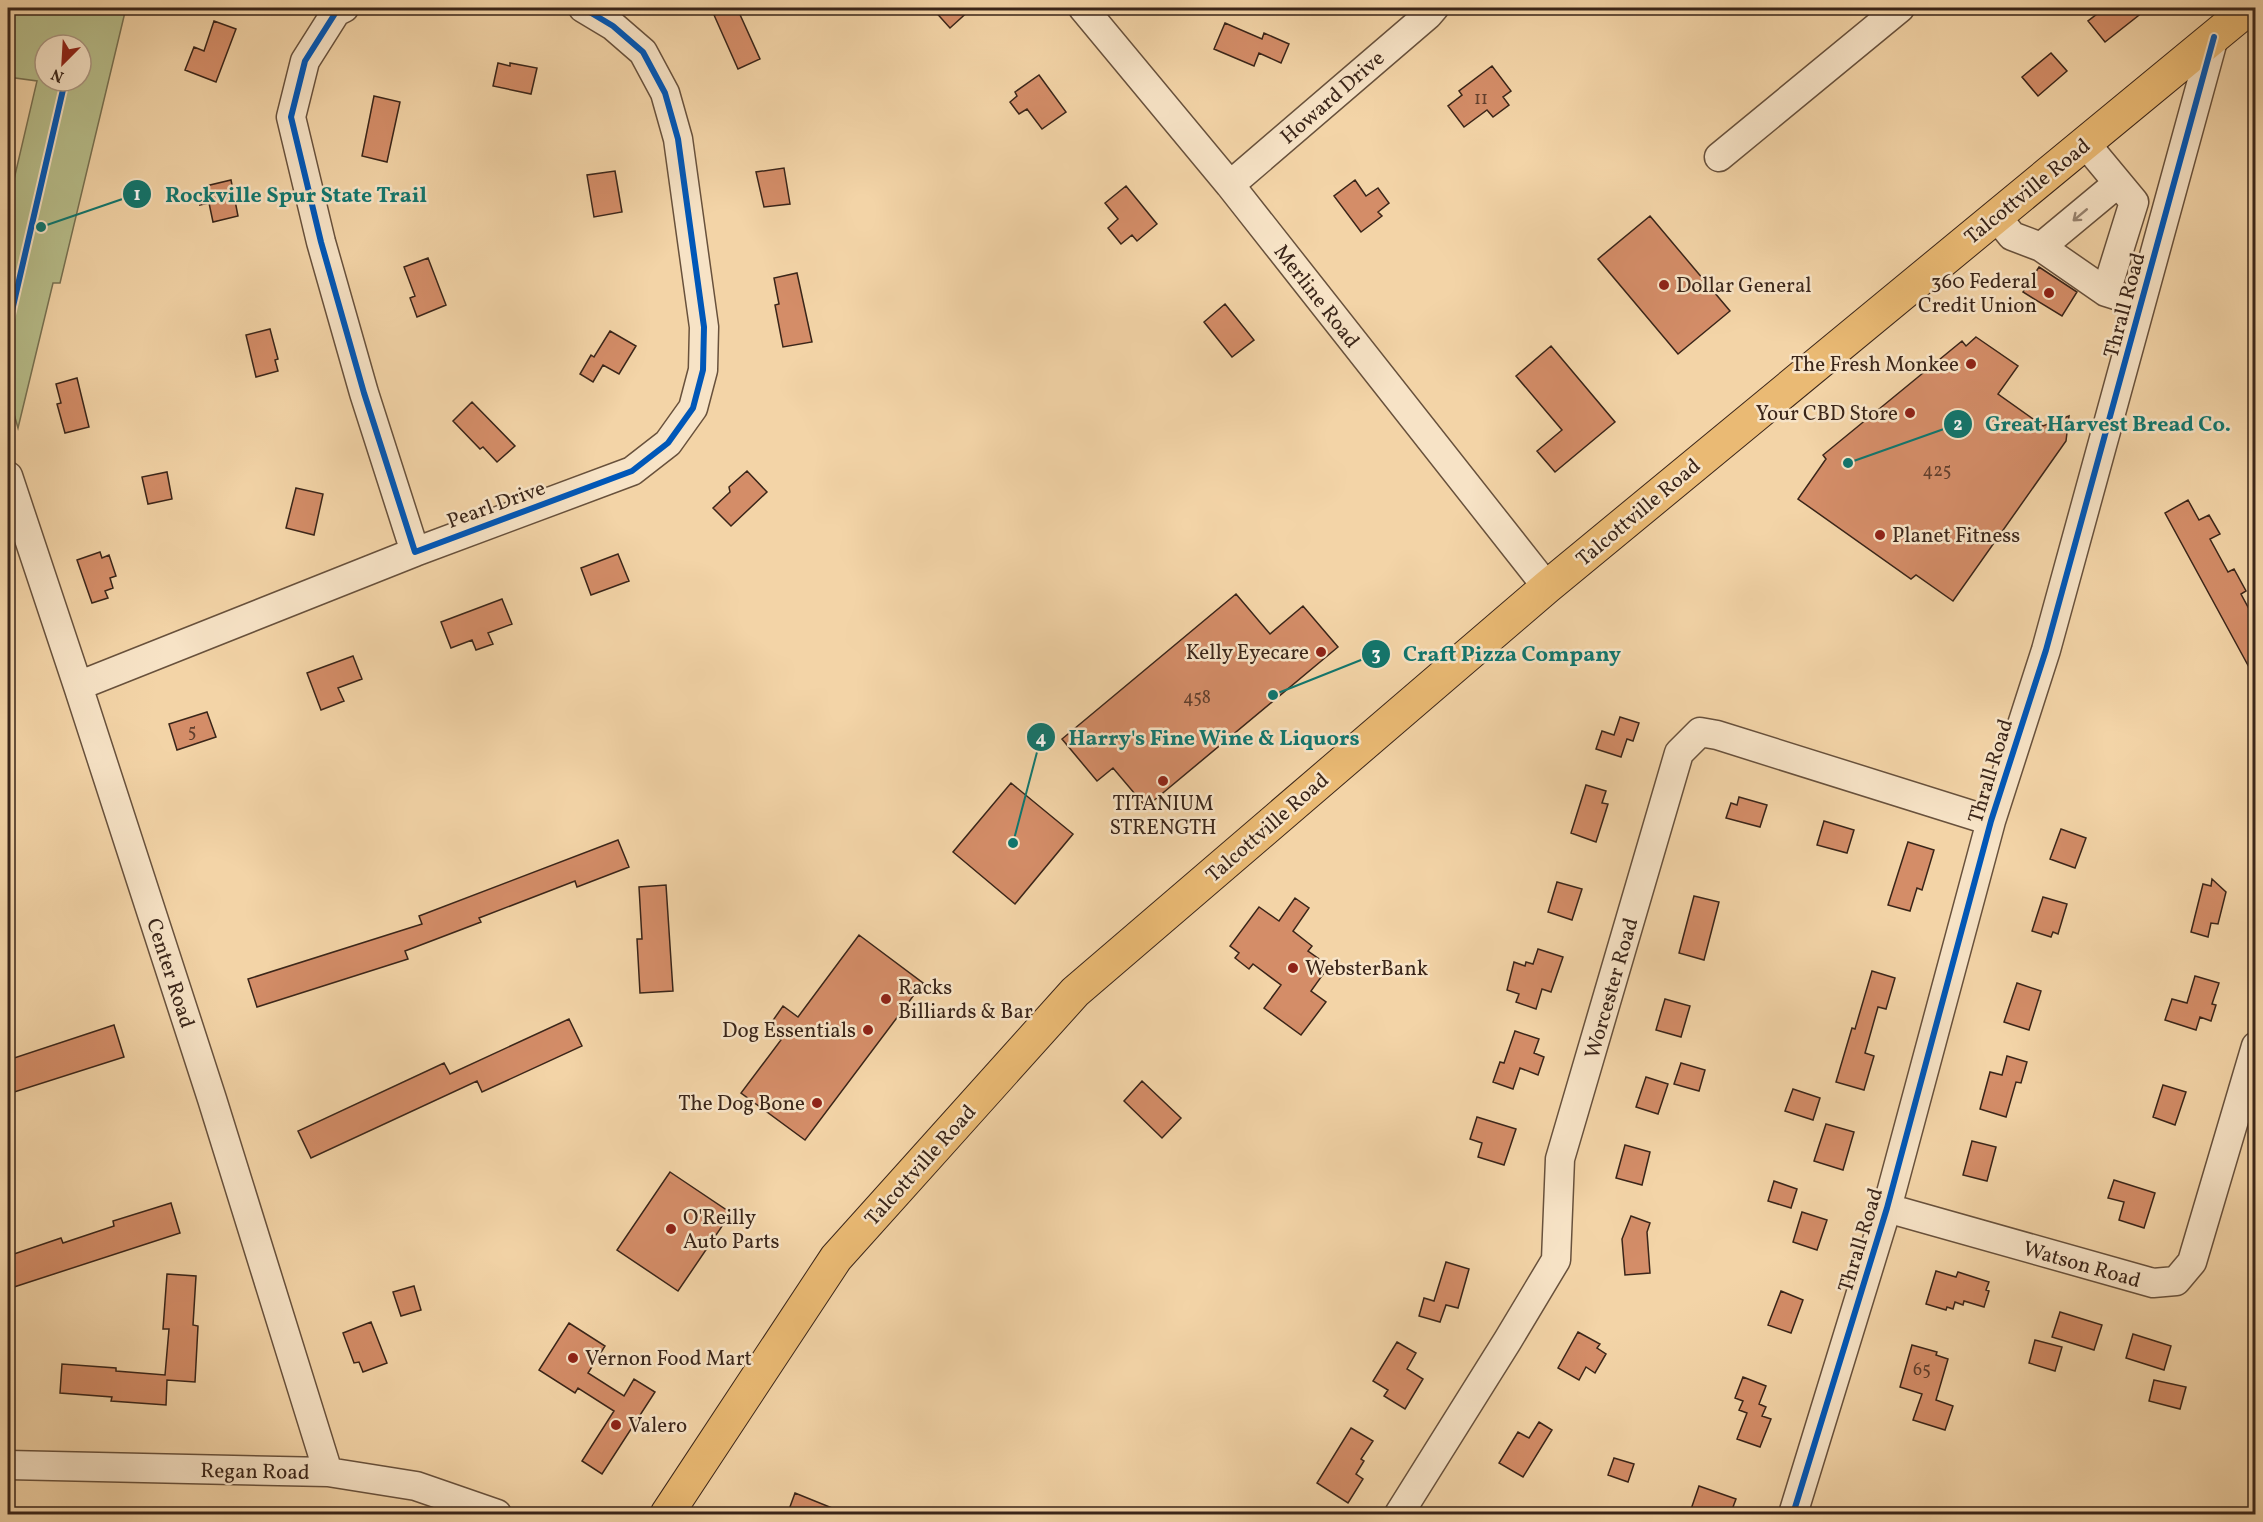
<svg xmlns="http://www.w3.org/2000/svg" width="2263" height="1522" font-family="Vollkorn,serif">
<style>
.green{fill:#b7bd8a;stroke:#787152;stroke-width:1.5;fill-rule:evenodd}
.building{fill:#d48d68;stroke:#3a2519;stroke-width:1.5}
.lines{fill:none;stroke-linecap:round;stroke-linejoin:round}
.minor-casing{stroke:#68513c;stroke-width:31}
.major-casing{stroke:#3a2519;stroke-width:35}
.minor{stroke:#f7e3c6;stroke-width:28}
.major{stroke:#eaba74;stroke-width:33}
.cycleway-casing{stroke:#f7e3c6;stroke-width:10}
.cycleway{stroke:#0057b8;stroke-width:6}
.oneway{stroke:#988470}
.poi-dot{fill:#8f2418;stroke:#f7e3c6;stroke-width:2}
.labels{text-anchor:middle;stroke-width:5;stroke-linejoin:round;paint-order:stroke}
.number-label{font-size:18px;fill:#603f2d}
.street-label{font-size:21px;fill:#3a2519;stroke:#f7e3c6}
.poi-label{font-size:21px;fill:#3a2519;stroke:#f7e3c6;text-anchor:start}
.leader{fill:none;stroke:#0f766e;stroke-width:2}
.callout-dot{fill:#0f766e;stroke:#f7e3c6;stroke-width:2}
.mark-label{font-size:18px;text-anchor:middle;font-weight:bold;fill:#fff}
.callout-label{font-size:22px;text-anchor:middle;font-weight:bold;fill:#0f766e;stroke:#f7e3c6;stroke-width:5;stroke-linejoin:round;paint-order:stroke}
</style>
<rect width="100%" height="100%" fill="#f3d4a7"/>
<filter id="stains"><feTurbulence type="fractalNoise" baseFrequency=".00333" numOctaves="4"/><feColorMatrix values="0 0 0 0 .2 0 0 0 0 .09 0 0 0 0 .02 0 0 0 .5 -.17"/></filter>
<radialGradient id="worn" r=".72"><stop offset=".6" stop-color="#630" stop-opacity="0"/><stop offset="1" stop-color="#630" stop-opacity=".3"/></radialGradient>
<path class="green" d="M8,8h118l-66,275h-7l-35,145 -10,-35v-188l29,-124 -29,-4zM45,45h36v36h-36z"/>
<path class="building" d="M732,8h5l23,51 -22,10 -24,-54z
M932,8h40l-22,20z
M2105,8h43l-43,34 -17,-21z
M214,21l22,8 -20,53 -31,-12 9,-23 10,4z
M1225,23l37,16 2,-6 25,11 -8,19 -22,-10 -5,13 -40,-17z
M2051,53l16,18 -29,25 -16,-19z
M498,63l12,3v-3l27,5 -6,26 -38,-8z
M1492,66l19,25 -8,6 6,8 -16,12 -6,-7 -23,17 -16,-21 14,-11 -3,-4z
M1039,75l27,37 -24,17 -15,-20 -8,5 -9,-12 7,-6 -2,-4z
M374,96l26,6 -13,60 -25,-6z
M784,168l6,36 -26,3 -8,-35z
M615,171l7,41 -28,5 -7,-42z
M231,180l7,36 -25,6 -4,-19 -9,2 6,-19z
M1355,180l11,16 12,-8 11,15 -11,9 4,4 -21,16 -27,-36z
M1126,186l31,38 -20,17 -5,-6 -11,9 -13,-16 10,-9 -13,-16z
M1650,216l80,95 -52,43 -80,-95z
M428,258l18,47 -29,12 -7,-19 5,-2 -11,-29z
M2039,267l38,25 -15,24 -39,-24z
M797,273l15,69 -29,5 -8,-42 4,-1 -5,-26z
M1225,304l29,36 -22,17 -28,-35z
M270,329l8,30 -3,1 3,11 -22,6 -10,-42z
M610,331l26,15 -17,28 -16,-9 -10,17 -13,-8 11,-19 3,2z
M1976,337l42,29 -20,28 45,32 26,-10 -3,25 -113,160 -37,-26 -5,4 -113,-80 28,-40 -3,-4 139,-114 4,5z
M1551,346l64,76 -60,50 -18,-21 25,-21 -46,-54z
M77,378l12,49 -24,6 -8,-29 4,-1 -5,-19z
M472,402l43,44 -18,16 -14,-15 -3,2 -27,-28z
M747,471l20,21 -36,34 -18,-18 17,-16 -1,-5z
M167,472l5,27 -24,5 -6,-27z
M296,488l27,6 -9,41 -28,-7z
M2188,500l11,20 10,-5 11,19 -10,5 18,33 6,-3 12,22 -5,3 15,28v58l-91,-167z
M100,552l2,6 7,-3 7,21 -6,2 3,10 -8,3 3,7 -16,5 -15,-43z
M618,554l11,27 -38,14 -10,-27z
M1236,594l34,40 33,-28 35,41 -192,160 -33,-39 -16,13 -35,-42z
M502,599l10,25 -24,9 5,11 -17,6 -4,-10 -21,8 -10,-26z
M353,656l9,23 -24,9 6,13 -23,9 -14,-37z
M207,712l9,25 -39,13 -8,-26z
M1620,717l19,6 -6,18 -6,-2 -6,18 -25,-8 6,-18 12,4z
M1011,783l62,51 -58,70 -62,-52z
M1586,785l20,6 -4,12 6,1 -12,38 -25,-9z
M1739,797l28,8 -7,22 -34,-9 5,-15 6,2z
M1824,821l30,9 -7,23 -30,-8z
M2061,829l25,9 -11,30 -25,-9z
M618,840l11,27 -52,20 -2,-6 -96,37 2,4 -76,29 3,8 -151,48 -9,-28 174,-55 -3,-8z
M1908,842l26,8 -12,40 -5,-2 -7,23 -22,-6z
M2212,879l14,13 -8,32 -7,-1 -3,14 -17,-5 12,-48 8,2z
M1557,882l25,7 -10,31 -24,-8z
M666,885l7,106 -33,2 -3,-54h5l-3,-52z
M1694,896l25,6 -15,58 -25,-7z
M2043,897l24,7 -9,30 -5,-2 -2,5 -19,-6z
M1295,898l14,10 -16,23 19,15 -4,5 21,15 -18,25 15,11 -25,33 -37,-27 17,-23 -28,-21 -4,5 -14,-11 4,-5 -9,-7 29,-39 20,14z
M859,935l64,48 -118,157 -64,-47 40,-53 -14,-11 16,-23 15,11z
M1538,949l25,8 -12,35 -9,-3 -6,20 -20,-7 3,-8 -12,-4 7,-28 11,4 1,-4 7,2z
M1872,971l23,7 -9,31 -8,-2 -13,46 9,3 -10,34 -28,-8 16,-54 3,1z
M2195,976l24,7 -7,21 4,1 -5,16 -11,-4 -4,13 -31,-10 7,-21 15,4z
M2017,983l24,8 -12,39 -25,-8z
M1665,999l25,7 -9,31 -25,-7z
M569,1019l13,27 -100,46 -5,-11 -166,77 -13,-27 146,-68 6,11z
M114,1025l10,32 -116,37v-34z
M1515,1031l24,8 -5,14 10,4 -6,18 -18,-7 -7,21 -20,-7 7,-20 4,1z
M2007,1056l20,6 -6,21 -5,-1 -10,35 -26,-8 10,-37 12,3z
M1681,1063l24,7 -6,21 -25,-7z
M1646,1077l22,7 -10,30 -22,-7z
M1142,1081l39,37 -19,20 -38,-37z
M2163,1085l23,7 -11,33 -22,-8z
M1793,1089l27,9 -7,22 -28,-9z
M1477,1117l39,12 -12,36 -26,-8 4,-14 -12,-4z
M1826,1124l28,8 -11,38 -29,-9z
M1972,1141l24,6 -9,34 -24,-6z
M1625,1145l25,7 -8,33 -26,-7z
M670,1172l61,41 -53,78 -61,-41z
M2114,1180l41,13 -11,35 -25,-8 5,-18 -16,-4z
M1774,1181l23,8 -6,19 -23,-7z
M171,1203l9,30 -166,54 -6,-20v-11l53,-18 2,5 51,-17 -1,-5z
M1802,1212l25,8 -10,30 -24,-8z
M1631,1216l19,7 -3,9 3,41 -25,2 -3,-36z
M1446,1262l23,7 -11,39 -12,-3 -6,17 -21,-6 5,-18 10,3z
M1936,1271l20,6 2,-5 31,10 -3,8 3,1 -5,16 -20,-6 -1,4 -8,-3 -2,7 -6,-2 -1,3 -20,-6z
M167,1274l29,2 -3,49 5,1 -3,56 -28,-2 -1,25 -55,-4 1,-4 -52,-4 2,-29 54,4v3l49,4 4,-46h-6z
M414,1286l7,24 -20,6 -8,-24z
M1781,1291l22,9 -12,33 -23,-8z
M2060,1312l42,13 -8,25 -42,-13z
M371,1322l16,41 -24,9 -4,-10 -5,1 -11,-30z
M569,1323l36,23 -17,27 36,23 10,-17 21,13 -53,82 -20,-13 32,-50 -36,-23 -3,5 -36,-23z
M1578,1332l22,12 -3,4 9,6 -11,19 -9,-6 -7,13 -21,-12z
M2133,1334l38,12 -7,24 -38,-12z
M2035,1340l27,7 -7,24 -26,-8z
M1397,1342l19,11 -9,16 16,10 -18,30 -21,-13 4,-6 -15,-9z
M1912,1345l25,7 -1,3 12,4 -12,41 17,6 -8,24 -32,-10 9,-26 -22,-7z
M1743,1377l23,9 -7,18 7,3 -4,9 9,3 -11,28 -23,-8 10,-26 -8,-3 4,-9 -8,-3z
M2154,1380l32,7 -6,22 -31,-8z
M1539,1422l13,8 -29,47 -24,-14 19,-31 11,6z
M1351,1428l22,13 -12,18 3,2 -8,13 7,5 -15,24 -31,-20z
M1614,1458l20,6 -6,18 -20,-7z
M1699,1486l37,13 -6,16h-41z
M795,1493l52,21v1h-60z"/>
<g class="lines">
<defs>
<path id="minor" d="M344,8l-8,4 -31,49 -14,56 30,125 43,151 51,159 217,-81 36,-28 25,-35 10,-38 1,-43 -26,-188 -13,-46 -22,-41 -30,-26 -30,-18
M1083,8l147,177 317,402
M2085,143l49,59 -28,90
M1719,157l181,-149
M1230,185l198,-170 6,-7
M1996,216l16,20 29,11 65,45 35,11
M2041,247l77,-64
M8,476l70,210 134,413 116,373
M78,686l337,-134
M1887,1208l266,75 23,-2 16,-19 64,-216
M8,1465l320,7 88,14 81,28
M1399,1514l109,-174 48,-80 4,-101 119,-406 21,-21 17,3 274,86
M1793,1514l94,-306 104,-387 55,-171 168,-613"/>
<path id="major" d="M667,1514l169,-256 239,-266 472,-405 702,-579"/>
</defs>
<use href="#minor" class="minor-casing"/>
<use href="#major" class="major-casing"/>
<use href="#minor" class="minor"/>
<use href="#major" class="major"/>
<defs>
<path id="cycleway" d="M344,8l-8,4 -31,49 -14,56 30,125 43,151 51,159 217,-81 36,-28 25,-35 10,-38 1,-43 -26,-188 -13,-46 -22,-41 -30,-26 -30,-18
M8,328l57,-247
M1793,1514l94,-306 104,-387 55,-171 168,-613"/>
</defs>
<use href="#cycleway" class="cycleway-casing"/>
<use href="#cycleway" class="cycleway"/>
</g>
<defs><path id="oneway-shaft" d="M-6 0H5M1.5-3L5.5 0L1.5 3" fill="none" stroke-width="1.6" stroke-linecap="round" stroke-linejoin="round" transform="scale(1.5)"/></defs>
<use class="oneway" href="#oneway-shaft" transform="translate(2080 215) rotate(140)"/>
<g class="poi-dot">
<circle cx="1664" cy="285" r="6"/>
<circle cx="2049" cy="293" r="6"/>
<circle cx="1971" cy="364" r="6"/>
<circle cx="1910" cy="413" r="6"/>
<circle cx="1880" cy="535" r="6"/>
<circle cx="1321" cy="652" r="6"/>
<circle cx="1163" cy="781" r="6"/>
<circle cx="1293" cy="968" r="6"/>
<circle cx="886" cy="999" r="6"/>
<circle cx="868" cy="1030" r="6"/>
<circle cx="817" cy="1103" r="6"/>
<circle cx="671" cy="1229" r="6"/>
<circle cx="573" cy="1358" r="6"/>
<circle cx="616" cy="1425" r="6"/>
</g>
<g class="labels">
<g class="number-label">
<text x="1481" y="104">11</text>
<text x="1937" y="476">425</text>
<text x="1197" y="703">458</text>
<text x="192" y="737">5</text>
<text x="1922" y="1375">65</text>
</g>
<g class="street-label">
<text transform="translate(1332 97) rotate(-41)" y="7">Howard Drive</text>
<text transform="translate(2027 191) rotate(-39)" y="7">Talcottville Road</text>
<text transform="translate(1317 296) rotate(52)" y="7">Merline Road</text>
<text transform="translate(2124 305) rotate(-75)" y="7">Thrall Road</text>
<text transform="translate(496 504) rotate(-20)" y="7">Pearl Drive</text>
<text transform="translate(1638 512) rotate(-40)" y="7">Talcottville Road</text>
<text transform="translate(1990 771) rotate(-73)" y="7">Thrall Road</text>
<text transform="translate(1267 827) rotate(-41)" y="7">Talcottville Road</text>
<text transform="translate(171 973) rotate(72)" y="7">Center Road</text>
<text transform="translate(1611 988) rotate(-74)" y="7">Worcester Road</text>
<text transform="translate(920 1165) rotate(-48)" y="7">Talcottville Road</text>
<text transform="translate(1860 1240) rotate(-73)" y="7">Thrall Road</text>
<text transform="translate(2082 1264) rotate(16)" y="7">Watson Road</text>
<text transform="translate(255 1471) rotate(1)" y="7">Regan Road</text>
</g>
<g class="poi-label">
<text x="2037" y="288" text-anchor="end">360 Federal<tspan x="2037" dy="24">Credit Union</tspan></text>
<text x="1676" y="292">Dollar General</text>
<text x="1959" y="371" text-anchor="end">The Fresh Monkee</text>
<text x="1898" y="420" text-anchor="end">Your CBD Store</text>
<text x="1892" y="542">Planet Fitness</text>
<text x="1309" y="659" text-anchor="end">Kelly Eyecare</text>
<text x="1163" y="810" text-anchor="middle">TITANIUM<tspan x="1163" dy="24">STRENGTH</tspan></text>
<text x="1305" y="975">WebsterBank</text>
<text x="898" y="994">Racks<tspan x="898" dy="24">Billiards &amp; Bar</tspan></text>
<text x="856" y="1037" text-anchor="end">Dog Essentials</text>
<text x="805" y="1110" text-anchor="end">The Dog Bone</text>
<text x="683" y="1224">O'Reilly<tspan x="683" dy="24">Auto Parts</tspan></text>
<text x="585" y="1365">Vernon Food Mart</text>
<text x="628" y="1432">Valero</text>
</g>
</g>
<path class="leader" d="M41 227L137 194M1848 463L1958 424M1273 695L1376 654M1013 843L1041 737"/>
<g class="callout-dot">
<circle cx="41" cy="227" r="6"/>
<circle cx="1848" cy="463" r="6"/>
<circle cx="1273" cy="695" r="6"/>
<circle cx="1013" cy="843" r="6"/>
<circle cx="137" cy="194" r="15"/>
<circle cx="1958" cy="424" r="15"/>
<circle cx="1376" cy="654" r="15"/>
<circle cx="1041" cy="737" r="15"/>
</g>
<g class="mark-label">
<text x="137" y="200">1</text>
<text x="1958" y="430">2</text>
<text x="1376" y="660">3</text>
<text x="1041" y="744">4</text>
</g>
<g class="callout-label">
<text x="296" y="202">Rockville Spur State Trail</text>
<text x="2108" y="431">Great Harvest Bread Co.</text>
<text x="1512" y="661">Craft Pizza Company</text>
<text x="1214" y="745">Harry's Fine Wine &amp; Liquors</text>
</g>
<rect width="2263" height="1522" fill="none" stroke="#f3d4a7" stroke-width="30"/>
<rect x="9" y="9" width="2245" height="1504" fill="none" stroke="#3a2519" stroke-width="3"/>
<rect x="15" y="15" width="2233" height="1492" fill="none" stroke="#3a2519" stroke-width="1.5"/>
<g transform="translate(63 63) rotate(204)"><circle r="28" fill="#f7e3c6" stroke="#ab9781" stroke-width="1.5"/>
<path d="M0-4.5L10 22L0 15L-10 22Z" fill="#8f2418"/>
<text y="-9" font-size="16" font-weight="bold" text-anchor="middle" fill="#3a2519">N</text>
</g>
<rect width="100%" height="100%" filter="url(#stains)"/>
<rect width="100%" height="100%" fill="url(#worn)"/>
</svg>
